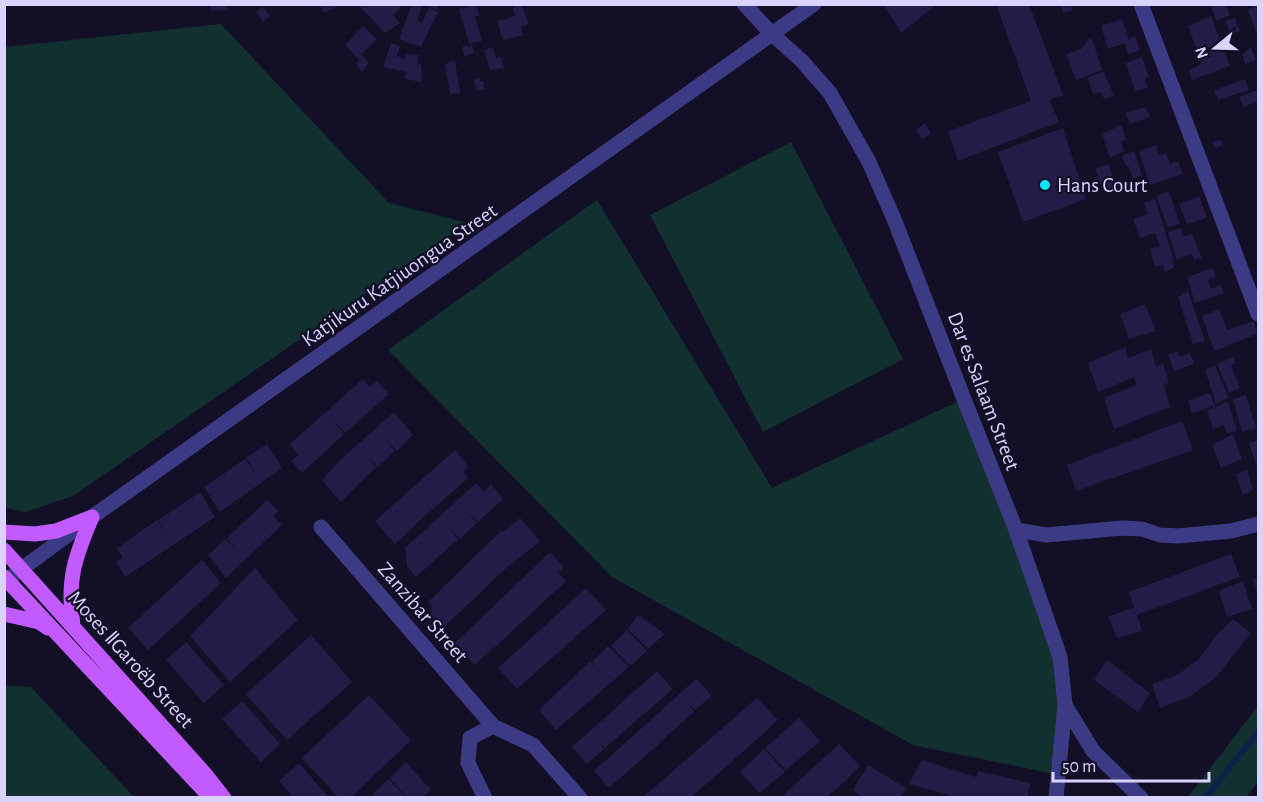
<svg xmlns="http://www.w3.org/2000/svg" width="1263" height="802" font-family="'Alegreya Sans',sans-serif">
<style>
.green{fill:#12302f}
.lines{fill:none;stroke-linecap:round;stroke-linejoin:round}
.stream{stroke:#0c2248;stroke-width:6}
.building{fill:#241b47}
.minor{stroke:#3d3a85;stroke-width:15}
.major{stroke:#c25bff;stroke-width:15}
.poi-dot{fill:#00e5ff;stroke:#130f26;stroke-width:2}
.labels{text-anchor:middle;stroke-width:4.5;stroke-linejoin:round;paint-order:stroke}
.poi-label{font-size:21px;fill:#d9d4ff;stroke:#130f26;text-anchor:start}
.street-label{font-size:21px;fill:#d9d4ff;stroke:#130f26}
</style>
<rect width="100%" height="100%" fill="#130f26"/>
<path class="green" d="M221,24l168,179 79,20 -395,273 -47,16 -21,-4v-461z
M791,142l112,217 -140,73 -113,-217z
M597,200l175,288 189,-88 85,226 16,75 -8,73 -141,-29 -301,-168 -224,-227z
M4,685l27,2 103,110h-129z
M1258,706v76l-12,15h-58z"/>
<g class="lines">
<path class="stream" d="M1205,798l53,-66"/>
</g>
<path class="building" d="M211,4h15l1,6 -16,1z
M319,4h23l-18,9z
M412,4l10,2 -5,14 5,3 7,-15 9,4 -17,35 -22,-8z
M428,4h11l-2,6 -9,-4z
M521,4l8,20 -8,3 2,8 -20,5 -6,-19 18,-5 -2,-9z
M883,4h54l-36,29z
M996,4h33l34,91 -14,5 10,22 -101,39 -10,-30 83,-30z
M1060,4h10l3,6 -9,3z
M1217,4h8l5,11 -13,6 -6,-14z
M363,5h38l1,1 -9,9 7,8 -15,10 -25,-26z
M476,5l3,10 -4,2 7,24 -13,3 -10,-35z
M1258,5v33l-10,-28z
M262,6l8,10 -7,6 -7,-10z
M1211,16l19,50 -38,14 -3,-9 13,-7 -14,-38z
M1235,18l5,13 -9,3 -6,-13z
M1122,19l8,23v-4l5,-2 5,14 -12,4 -3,-11 -17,6 -7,-23z
M363,26l14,13 -16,15 8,9 -7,9 -6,-8 3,-4 -14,-15z
M1089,39h3l10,31 -26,10 -10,-26 15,-5z
M391,43l9,3 -3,10 8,3 1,-5 13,1 -2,8 4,2 1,17 -17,-3 1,-7 -23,-5z
M467,45l1,2 4,-2 2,8 -9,3 -3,-9z
M493,47l3,11 5,-1 3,11 -14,2 -6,-20z
M1251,48l5,12 -11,4 -3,-11z
M1142,57l7,20 -4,2 3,9 -13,3 -9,-28z
M455,60l5,33 -10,1 -5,-30z
M1104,72l10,24 -10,3 -3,-7 -8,2 -6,-17z
M480,78v3h3l2,9h-9l-2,-10z
M1245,79l4,11 -31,10 -4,-10z
M1258,90v11l-15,6 -4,-10z
M1146,107l4,10 -20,7 -5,-11z
M925,123l6,11 -9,5 -6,-9z
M1121,125l5,14 -5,3 3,9 -14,7 -8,-24z
M1063,128l23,71 -63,23 -25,-70z
M1221,140l2,5 -8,3 -3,-6z
M1156,145l3,10 7,-2 4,11 8,-3 5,13 -33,11 -11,-33z
M1134,151l8,24 -9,4 -4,-12 -4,-2 -3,-9z
M1108,164l8,21 -13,6 -8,-22z
M1169,191l11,33 -12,3 -12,-31z
M1199,196l8,22 -20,6 -8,-20z
M1155,199l19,61 -2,2 2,5 -9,5 -2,-7 -8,1 -5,-17 10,-3 -5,-13 -15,5 -7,-19 15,-5 -4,-11z
M1181,228l3,8 8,-2 10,24 -8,2 -2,-6 -15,6 -9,-28z
M1212,268l4,8 -8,4 3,9 10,-4 3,8 -29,10 -8,-26z
M1188,291l17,50 -12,3 -15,-47z
M1145,304l11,27 -27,8 -9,-25z
M1219,309l8,21 27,-9 3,13 -43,17 -12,-35z
M1126,347l2,11 23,-9 5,18 7,-4 6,20 -5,2 6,22 -56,22 -10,-31 33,-13 -3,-8 -36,15 -10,-29z
M1178,351l1,6 11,-4 4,11 -20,7 -6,-17z
M1233,357l3,6 -5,3 9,22 -11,5 -12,-29z
M1215,366l14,32 -13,6 -11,-34z
M363,379l7,8 7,-6 12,13 -44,39 -14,-15 13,16 -42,39 -11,-12 7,-6 -8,-11z
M1210,393l5,13 -23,7 -4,-12z
M1246,395l10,33 -14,4 -9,-33z
M1228,402l9,29 -10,2 -3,-8 -11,4 -6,-19z
M394,412l19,23 -16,16 -14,-14 12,14 -17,16 -12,-11 10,11 -35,35 -19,-22 17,-19z
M1182,421l11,29 -117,41 -9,-26z
M1233,434l9,25 -21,9 -9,-23z
M1258,440v31l-9,-28z
M267,444l15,24 -62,44 -16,-25 41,-28 13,17 -12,-18z
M455,450l13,16 -5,6 5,6 -36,32 -9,-9 8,9 -18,17 -8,-9 8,9 -18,17 -20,-23z
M1247,470l6,20 -10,5 -7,-21z
M476,483l8,9 7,-8 12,15 -25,23 -11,-11 10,12 -17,16 -16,-17 14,17 -42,38 -9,-11 -2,-18z
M200,492l15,25 -90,60 -9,-15 7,-4 -6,-10 40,-28 11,16 -10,-16z
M267,500l12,11 -6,5 9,9 -56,53 -18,-23 18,-16 12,13 -11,-14z
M520,518l20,23 -37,30 -61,58 -12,-13 2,-10 -4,-4 74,-72 1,2z
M548,554h4l12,13 -6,6 8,8 -72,67 -12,-13 11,13 -18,17 -21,-21z
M1231,554l9,23 -103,38 5,16 -25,7 -9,-21 26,-10 -5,-15z
M202,560l19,23 -73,67 -20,-22z
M255,568l43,52 -68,62 -40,-46z
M1258,578v16l-5,-14z
M1243,581l9,28 -25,8 -8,-26z
M586,588l20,22 -89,79 -19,-21z
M638,615l27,19 -17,15 -20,-20z
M1233,619l18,14 -35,44 -27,20 -29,11 -8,-24 25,-9 22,-16 16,-22z
M627,630l20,21 -17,15 -19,-20z
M311,635l41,47 -65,58 -41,-46z
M186,642l38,43 -20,18 -38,-43z
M608,646l21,21 -73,63 -17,-20 51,-49 14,15 -12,-14z
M1107,660l43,33 -12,19 -44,-32z
M657,671l16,18 -68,59 -8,-8 7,9 -17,15 -15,-17z
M696,679l16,17 -17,14 -8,-8 7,10 -33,29 -8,-8 8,9 -52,46 -15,-17z
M369,695l42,45 -60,58h-12l-37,-40z
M757,698l21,22 -51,46 -37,32h-48z
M242,701l38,43 -19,18 -39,-43z
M799,718l21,23 -34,29 -21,-22z
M839,744l21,22 -16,16 -19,16h-45z
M764,749l21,23 -25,21 -20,-21z
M922,760l54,17 2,-6 52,12 -3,15 -59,-2 -1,2h-7l-51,-14z
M406,762l25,28 -9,8h-15l-17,-20z
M299,763l30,35h-35l-15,-17z
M868,765l38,23 -6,10h-37l-10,-8z
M389,779l17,19h-30l-3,-4z"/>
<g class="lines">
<path class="minor" d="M744,4l28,30 30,27 28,32 39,69 25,57 70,180 52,131 44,127 5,48 -9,93
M1141,4l117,310
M321,527l172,199
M1016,530l31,5 75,-7 20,1 18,6 18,1 53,-5 27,-7
M4,582l88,-65 722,-513
M1065,705l28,46 48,47
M485,798l-17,-35 2,-25 23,-12 40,19 47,53"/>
<path class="major" d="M4,532l31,2 21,-3 36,-14
M4,550l202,225 18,23
M4,577l207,221
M4,614l35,8 9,6
M73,626c-6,-46 1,-67 19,-109"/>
</g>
<circle class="poi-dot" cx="1045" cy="185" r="6"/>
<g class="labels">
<g class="poi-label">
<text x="1057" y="192">Hans Court</text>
</g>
<g class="street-label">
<text transform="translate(399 275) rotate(-35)" y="7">Katjikuru Katjiuongua Street</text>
<text transform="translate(984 391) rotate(69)" y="7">Dar es Salaam Street</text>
<text transform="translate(423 612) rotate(49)" y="7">Zanzibar Street</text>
<text transform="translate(131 659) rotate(48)" y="7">Moses ǁGaroëb Street</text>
</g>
</g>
<rect width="1263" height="802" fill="none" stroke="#d9d4ff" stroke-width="12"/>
<g transform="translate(1215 48) rotate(251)" stroke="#130f26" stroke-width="4.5" paint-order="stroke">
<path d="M0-4.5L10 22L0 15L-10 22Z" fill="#d9d4ff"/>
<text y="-9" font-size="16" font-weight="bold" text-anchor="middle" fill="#d9d4ff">N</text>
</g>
<path d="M1053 772v9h156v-9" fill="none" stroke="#d9d4ff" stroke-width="3"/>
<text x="1062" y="772" font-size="18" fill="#d9d4ff" stroke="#130f26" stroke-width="4.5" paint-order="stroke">50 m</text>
</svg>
